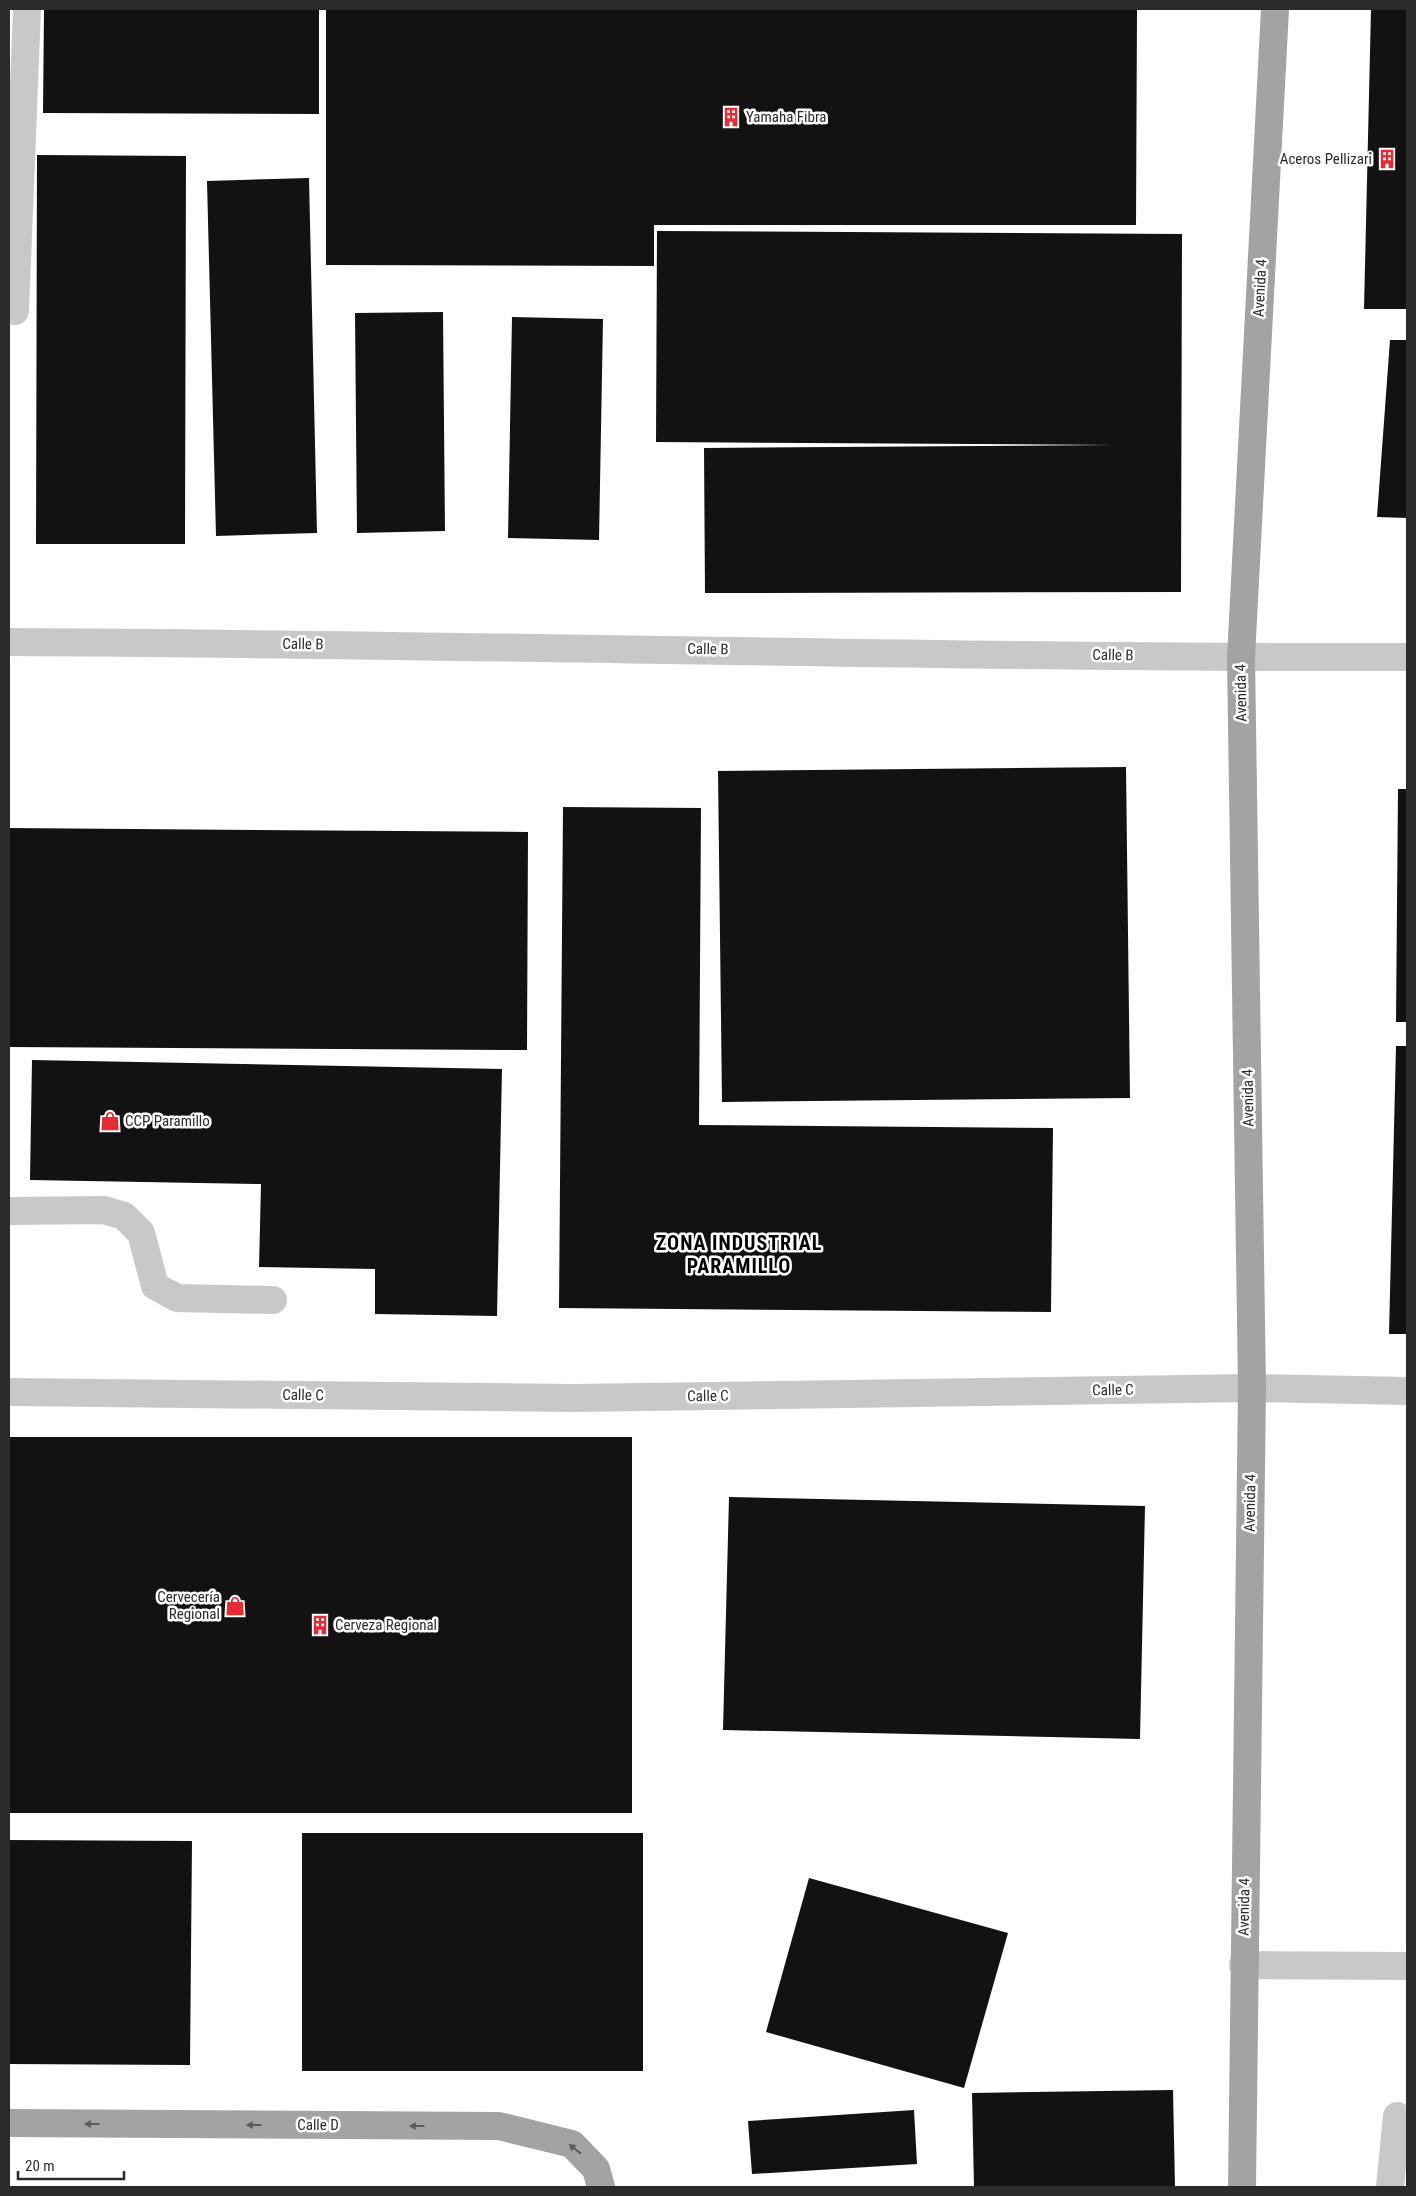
<svg xmlns="http://www.w3.org/2000/svg" width="1416" height="2196" font-family="'Roboto Condensed',sans-serif">
<style>
.building{fill:#121212}
.lines{fill:none;stroke-linecap:round;stroke-linejoin:round}
.minor{stroke:#c8c8c8;stroke-width:28}
.major{stroke:#a3a3a3;stroke-width:28}
.oneway{fill:#5b5b5b}
.labels{text-anchor:middle;stroke-width:5;stroke-linejoin:round;paint-order:stroke}
.poi-label{font-size:15px;fill:#2b2b2b;stroke:#fff;text-anchor:start}
.street-label{font-size:15px;fill:#2b2b2b;stroke:#fff}
.district-label{font-size:20px;font-weight:bold;letter-spacing:1px;fill:#000;stroke:#fff}
</style>
<rect width="100%" height="100%" fill="#fff"/>
<path class="building" d="M44,9h275v105l-276,-1z
M326,9h811l-1,216h-482v41l-328,-1z
M1371,9h36v300h-43z
M37,155l149,1 -1,388h-149z
M309,178l8,355 -101,3 -9,-355z
M657,231l525,3 -1,358 -476,1 -1,-145 410,-3 -458,-3z
M443,312l2,219 -88,2 -2,-220z
M512,317l91,2 -4,221 -91,-2z
M1390,340h17v178l-30,-1z
M1126,767l4,331 -408,4 -4,-331z
M1398,789h9v233h-11z
M563,807l138,1 -2,317 354,3 -2,184 -492,-4z
M9,828l519,4 -1,218 -518,-3z
M1396,1046h11v288h-18z
M32,1060l470,9 -5,247 -122,-2v-45l-116,-2 2,-83 -231,-4z
M9,1437h623v376h-623z
M729,1497l416,9 -5,233 -417,-9z
M302,1833h341v238h-341z
M9,1840l183,1 -2,224 -181,-1z
M809,1878l199,55 -44,155 -198,-56z
M1173,2090l2,97h-201l-2,-94z
M914,2110l3,54 -165,10 -4,-53z"/>
<g class="lines">
<path class="minor" d="M15,311l12,-302
M9,642c466,2 932,16 1398,15
M9,1211l95,-1 20,6 17,17 14,53 22,12 96,2
M9,1392l564,6 679,-10 155,3
M1243,1965l164,1
M1390,2187l7,-71"/>
<path class="major" d="M9,2123l490,3 73,18 24,25 5,18
M1242,2187l10,-799 -11,-731 34,-648"/>
</g>
<defs><path id="oneway-solid" d="M-6-.8H1V-3.2L6.5 0L1 3.2V.8H-6Z" transform="scale(1.25)"/></defs>
<g class="oneway">
<use href="#oneway-solid" transform="translate(92 2124) rotate(-180)"/>
<use href="#oneway-solid" transform="translate(254 2125) rotate(-180)"/>
<use href="#oneway-solid" transform="translate(417 2126) rotate(-180)"/>
<use href="#oneway-solid" transform="translate(575 2149) rotate(-142)"/>
</g>
<defs>
<symbol id="building-bare" viewBox="-9 -9 18 18"><path d="M-4-6H4V6H1V3H-1V6H-4ZM-2.5-4.3h1.7v1.8h-1.7ZM.8-4.3h1.7v1.8H.8ZM-2.5-1h1.7V.8h-1.7ZM.8-1h1.7V.8H.8Z" fill="#e52b33" stroke="#fff" stroke-width="2.5" paint-order="stroke"/></symbol>
<symbol id="shop-bare" viewBox="-9 -9 18 18"><path d="M-5-2.5h2.3a2.7 3.5 0 0 1 5.4 0H5L5.5 6h-11ZM-1.5-2.5h3a1.5 2.3 0 0 0-3 0Z" fill="#e52b33" stroke="#fff" stroke-width="2.5" paint-order="stroke"/></symbol>
</defs>
<g fill-rule="evenodd">
<use href="#building-bare" x="717" y="103" width="28" height="28"/>
<use href="#building-bare" x="1373" y="145" width="28" height="28"/>
<use href="#shop-bare" x="96" y="1107" width="28" height="28"/>
<use href="#shop-bare" x="221" y="1592" width="28" height="28"/>
<use href="#building-bare" x="306" y="1611" width="28" height="28"/>
</g>
<g class="labels">
<g class="poi-label">
<text x="746" y="122">Yamaha Fibra</text>
<text x="1372" y="164" text-anchor="end">Aceros Pellizari</text>
<text x="125" y="1126">CCP Paramillo</text>
<text x="220" y="1602" text-anchor="end">Cervecería<tspan x="220" dy="17">Regional</tspan></text>
<text x="335" y="1630">Cerveza Regional</text>
</g>
<g class="street-label">
<text transform="translate(1260 288) rotate(-87)" y="5">Avenida 4</text>
<text transform="translate(303 644) rotate(1)" y="5">Calle B</text>
<text transform="translate(708 649) rotate(1)" y="5">Calle B</text>
<text transform="translate(1113 655) rotate(1)" y="5">Calle B</text>
<text transform="translate(1241 693) rotate(-91)" y="5">Avenida 4</text>
<text transform="translate(1248 1098) rotate(-91)" y="5">Avenida 4</text>
<text transform="translate(1113 1390) rotate(-1)" y="5">Calle C</text>
<text transform="translate(303 1395) rotate(1)" y="5">Calle C</text>
<text transform="translate(708 1396) rotate(-1)" y="5">Calle C</text>
<text transform="translate(1250 1503) rotate(-89)" y="5">Avenida 4</text>
<text transform="translate(1244 1907) rotate(-89)" y="5">Avenida 4</text>
<text x="318" y="2130">Calle D</text>
</g>
<g class="district-label">
<text x="739" y="1250">ZONA INDUSTRIAL<tspan x="739" dy="23">PARAMILLO</tspan></text>
</g>
</g>
<rect width="1416" height="2196" fill="none" stroke="#2b2b2b" stroke-width="20"/>
<path d="M18 2171v8h106v-8" fill="none" stroke="#2b2b2b" stroke-width="2.5"/>
<text x="25" y="2171" font-size="15" fill="#2b2b2b" stroke="#ffffff" stroke-width="4" paint-order="stroke">20 m</text>
</svg>
